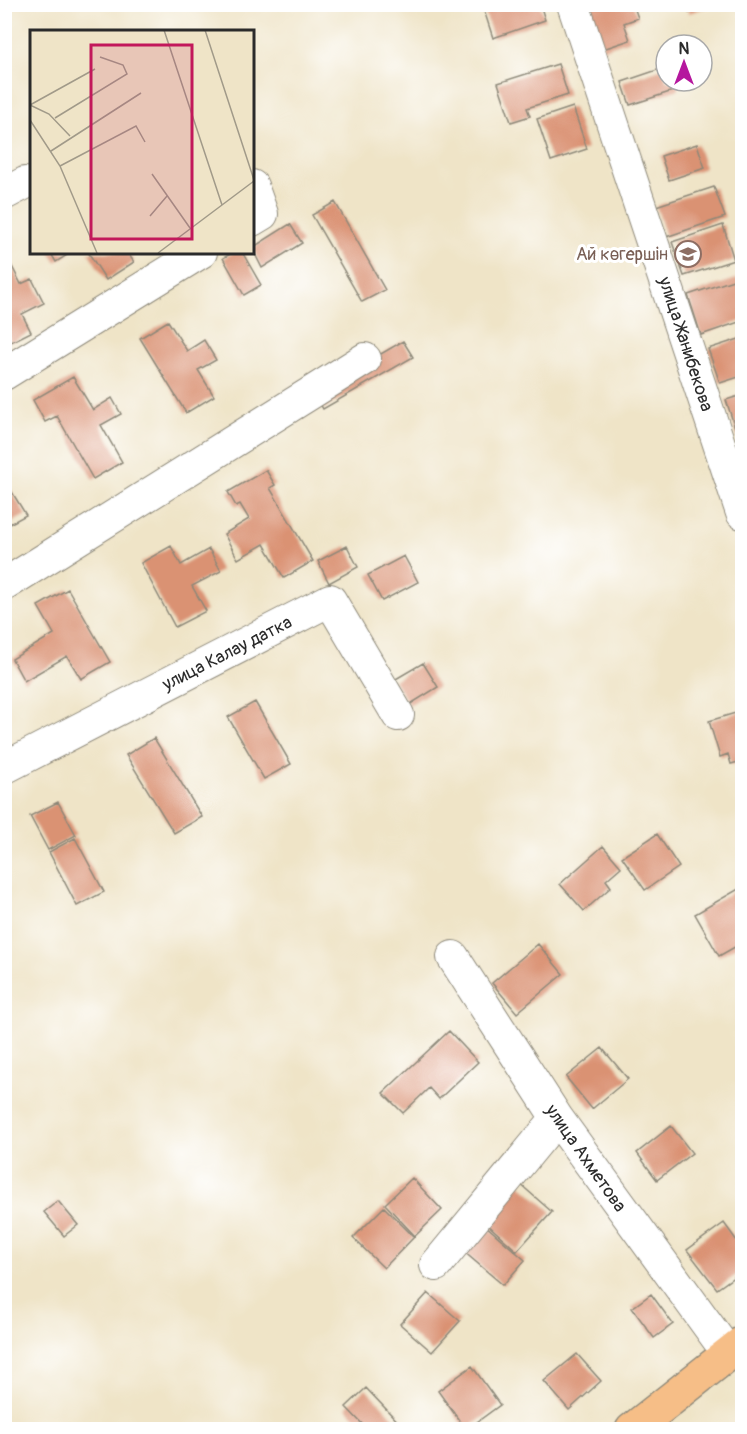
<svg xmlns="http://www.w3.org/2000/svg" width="747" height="1434" font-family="Pangolin,sans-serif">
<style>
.building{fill:#da9273}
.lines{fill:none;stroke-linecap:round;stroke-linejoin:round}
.minor-casing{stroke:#8d8879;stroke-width:34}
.major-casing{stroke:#8d8879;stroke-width:36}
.minor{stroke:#fff;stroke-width:32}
.major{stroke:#f6be87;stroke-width:33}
.labels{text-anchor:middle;stroke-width:6;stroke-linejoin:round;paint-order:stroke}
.education-label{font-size:18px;fill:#785e54;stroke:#fff;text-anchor:end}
.street-label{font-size:18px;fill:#2b2b2b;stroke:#fff}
.inset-road{fill:none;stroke:#a19a89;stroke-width:1.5}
.view{fill:#c2185b;fill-opacity:0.15;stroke:#c2185b;stroke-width:3}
.inset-edge{fill:none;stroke:#2b2b2b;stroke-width:3}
</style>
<rect width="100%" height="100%" fill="#fff"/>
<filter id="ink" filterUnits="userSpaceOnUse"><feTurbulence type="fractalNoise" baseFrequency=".0167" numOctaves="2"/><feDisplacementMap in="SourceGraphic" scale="12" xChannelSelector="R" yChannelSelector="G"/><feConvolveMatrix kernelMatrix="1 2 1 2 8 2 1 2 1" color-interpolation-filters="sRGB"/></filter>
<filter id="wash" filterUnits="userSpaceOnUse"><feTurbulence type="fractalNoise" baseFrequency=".008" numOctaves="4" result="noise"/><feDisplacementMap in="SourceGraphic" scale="24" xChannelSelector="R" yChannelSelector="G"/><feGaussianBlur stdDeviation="1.35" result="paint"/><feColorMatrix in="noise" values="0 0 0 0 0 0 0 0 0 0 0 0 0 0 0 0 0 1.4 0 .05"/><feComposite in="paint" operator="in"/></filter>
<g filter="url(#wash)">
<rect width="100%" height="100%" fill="#efe4c7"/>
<g id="blocks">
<path class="building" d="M482,4h58l5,16 -52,18z
M588,4h45l5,14 -14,5 6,17 -27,9z
M686,4h27v1l-24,8z
M558,64l10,31 -41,13 3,8 -19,6 -13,-39z
M666,67v14h11l2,8 -49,16 -8,-23z
M573,107l14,42 -36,12 -14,-42z
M697,144l8,24 -36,12 -8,-24z
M714,187l11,30 -59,20 -10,-31z
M335,202l50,88 -23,12 -50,-87z
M290,224l12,19 -40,25 -10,-20z
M723,225l11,35 -50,16 -12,-34z
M4,251l17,33 11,-5 12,24 -22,11 9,18 -20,10 -7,-14z
M50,252h22l-16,10z
M88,252h39l7,10 -28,18z
M234,252h8l19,33 -17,10 -21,-37z
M742,277v44l-41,14 -13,-40z
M168,321l19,30 17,-11 12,20 -18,10 16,26 -28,17 -46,-75z
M742,338v38l-22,7 -12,-34z
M403,341l10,16 -90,52 -9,-16z
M73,377l20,33 19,-12 9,16 -20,11 21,37 -29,17 -36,-63 -12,6 -12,-22z
M742,395v44l-3,1 -13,-40z
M266,470l9,15 -5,3 43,73 -29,17 -20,-34 -26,15 -14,-25 25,-15 -9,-15 -4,2 -8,-14z
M4,479l22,36 -22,12z
M171,546l10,19 28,-16 12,22 -29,15 14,25 -31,16 -34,-64z
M347,546l11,21 -29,16 -11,-22z
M404,556l14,26 -36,19 -14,-26z
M68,589l42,73 -29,17 -14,-23 -43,25 -12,-22 42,-25 -16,-28z
M423,663l15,24 -29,18 -15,-25z
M255,702l36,62 -27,15 -36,-62z
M742,711v50l-11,3 -3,-10 -8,3 -11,-36z
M154,738l48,79 -28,16 -48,-78z
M58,802l18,33 -28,15 -18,-34z
M657,834l22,33 -34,23 -23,-33z
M75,838l29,54 -27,14 -28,-54z
M603,846l18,21 -15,13 5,7 -27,24 -24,-27z
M742,887v56l-23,13 -24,-42z
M538,944l25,30 -46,39 -25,-30z
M449,1031l29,31 -39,37 -10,-11 -26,25 -20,-20z
M602,1048l26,31 -36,30 -26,-32z
M671,1126l21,27 -35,27 -20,-27z
M412,1178l30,32 -27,26 -30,-32z
M519,1183l33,29 -35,39 -32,-29z
M58,1201l20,24 -14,11 -20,-24z
M384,1207l30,30 -30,31 -31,-30z
M724,1223l18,25v23l-25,18 -30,-39z
M485,1225l40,35 -22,25 -40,-34z
M428,1293l32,28 -28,31 -32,-28z
M651,1294l22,30 -19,14 -22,-30z
M577,1354l24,27 -32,29 -25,-29z
M472,1366l28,39 -34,25 -28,-39z
M366,1388l38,40 -1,2h-35l-22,-23z"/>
</g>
</g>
<g filter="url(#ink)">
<use href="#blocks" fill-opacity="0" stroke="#8d8879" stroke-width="1.5"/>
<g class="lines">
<defs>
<path id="minor" d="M573,4l169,509
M252,186l10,28 -10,6
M4,194l21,-11
M4,374l197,-122
M4,585l361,-226
M4,768l326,-168 68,115
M453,957l104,161 171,235
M436,1265l121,-147"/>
<path id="major" d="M632,1430l110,-87"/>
</defs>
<use href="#minor" class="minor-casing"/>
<use href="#major" class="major-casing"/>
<use href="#minor" class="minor"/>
<use href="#major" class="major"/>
</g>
</g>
<defs>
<symbol id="school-ring" viewBox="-11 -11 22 22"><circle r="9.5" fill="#fff" stroke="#8d6e63" stroke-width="1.5"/><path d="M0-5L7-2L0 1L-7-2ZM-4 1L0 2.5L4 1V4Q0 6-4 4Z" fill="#8d6e63"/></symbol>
</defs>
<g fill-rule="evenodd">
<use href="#school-ring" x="673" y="239" width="30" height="30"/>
</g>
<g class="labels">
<g class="education-label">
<text x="668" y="260">Ай көгершін</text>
</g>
<g class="street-label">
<text transform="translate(686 344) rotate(72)" y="6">улица Жанибекова</text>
<text transform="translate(227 653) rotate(-27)" y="6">улица Калау датка</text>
<text transform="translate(586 1158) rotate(55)" y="6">улица Ахметова</text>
</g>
</g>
<g transform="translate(30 30)">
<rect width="224" height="224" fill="#efe4c7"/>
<path class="inset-road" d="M134,0l58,175M175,0l49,150M0,75l65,-36M0,75l19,9 21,22M25,88l72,-44 -4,-9 -23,-8M0,90l30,46 37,87M21,121l90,-58M30,136l76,-40 9,16M122,144l38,54M120,186l17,-20M128,223l96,-72"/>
<path class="view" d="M61,15h101v194h-101z"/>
<rect width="224" height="224" class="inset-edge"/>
</g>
<rect width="747" height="1434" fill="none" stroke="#fff" stroke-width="24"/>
<g transform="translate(684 63)"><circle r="28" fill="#ffffff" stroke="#aaaaaa" stroke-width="1.5"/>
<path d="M0-4.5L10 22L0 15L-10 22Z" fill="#b5179e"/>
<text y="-9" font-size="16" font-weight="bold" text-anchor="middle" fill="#2b2b2b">N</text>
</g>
</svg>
